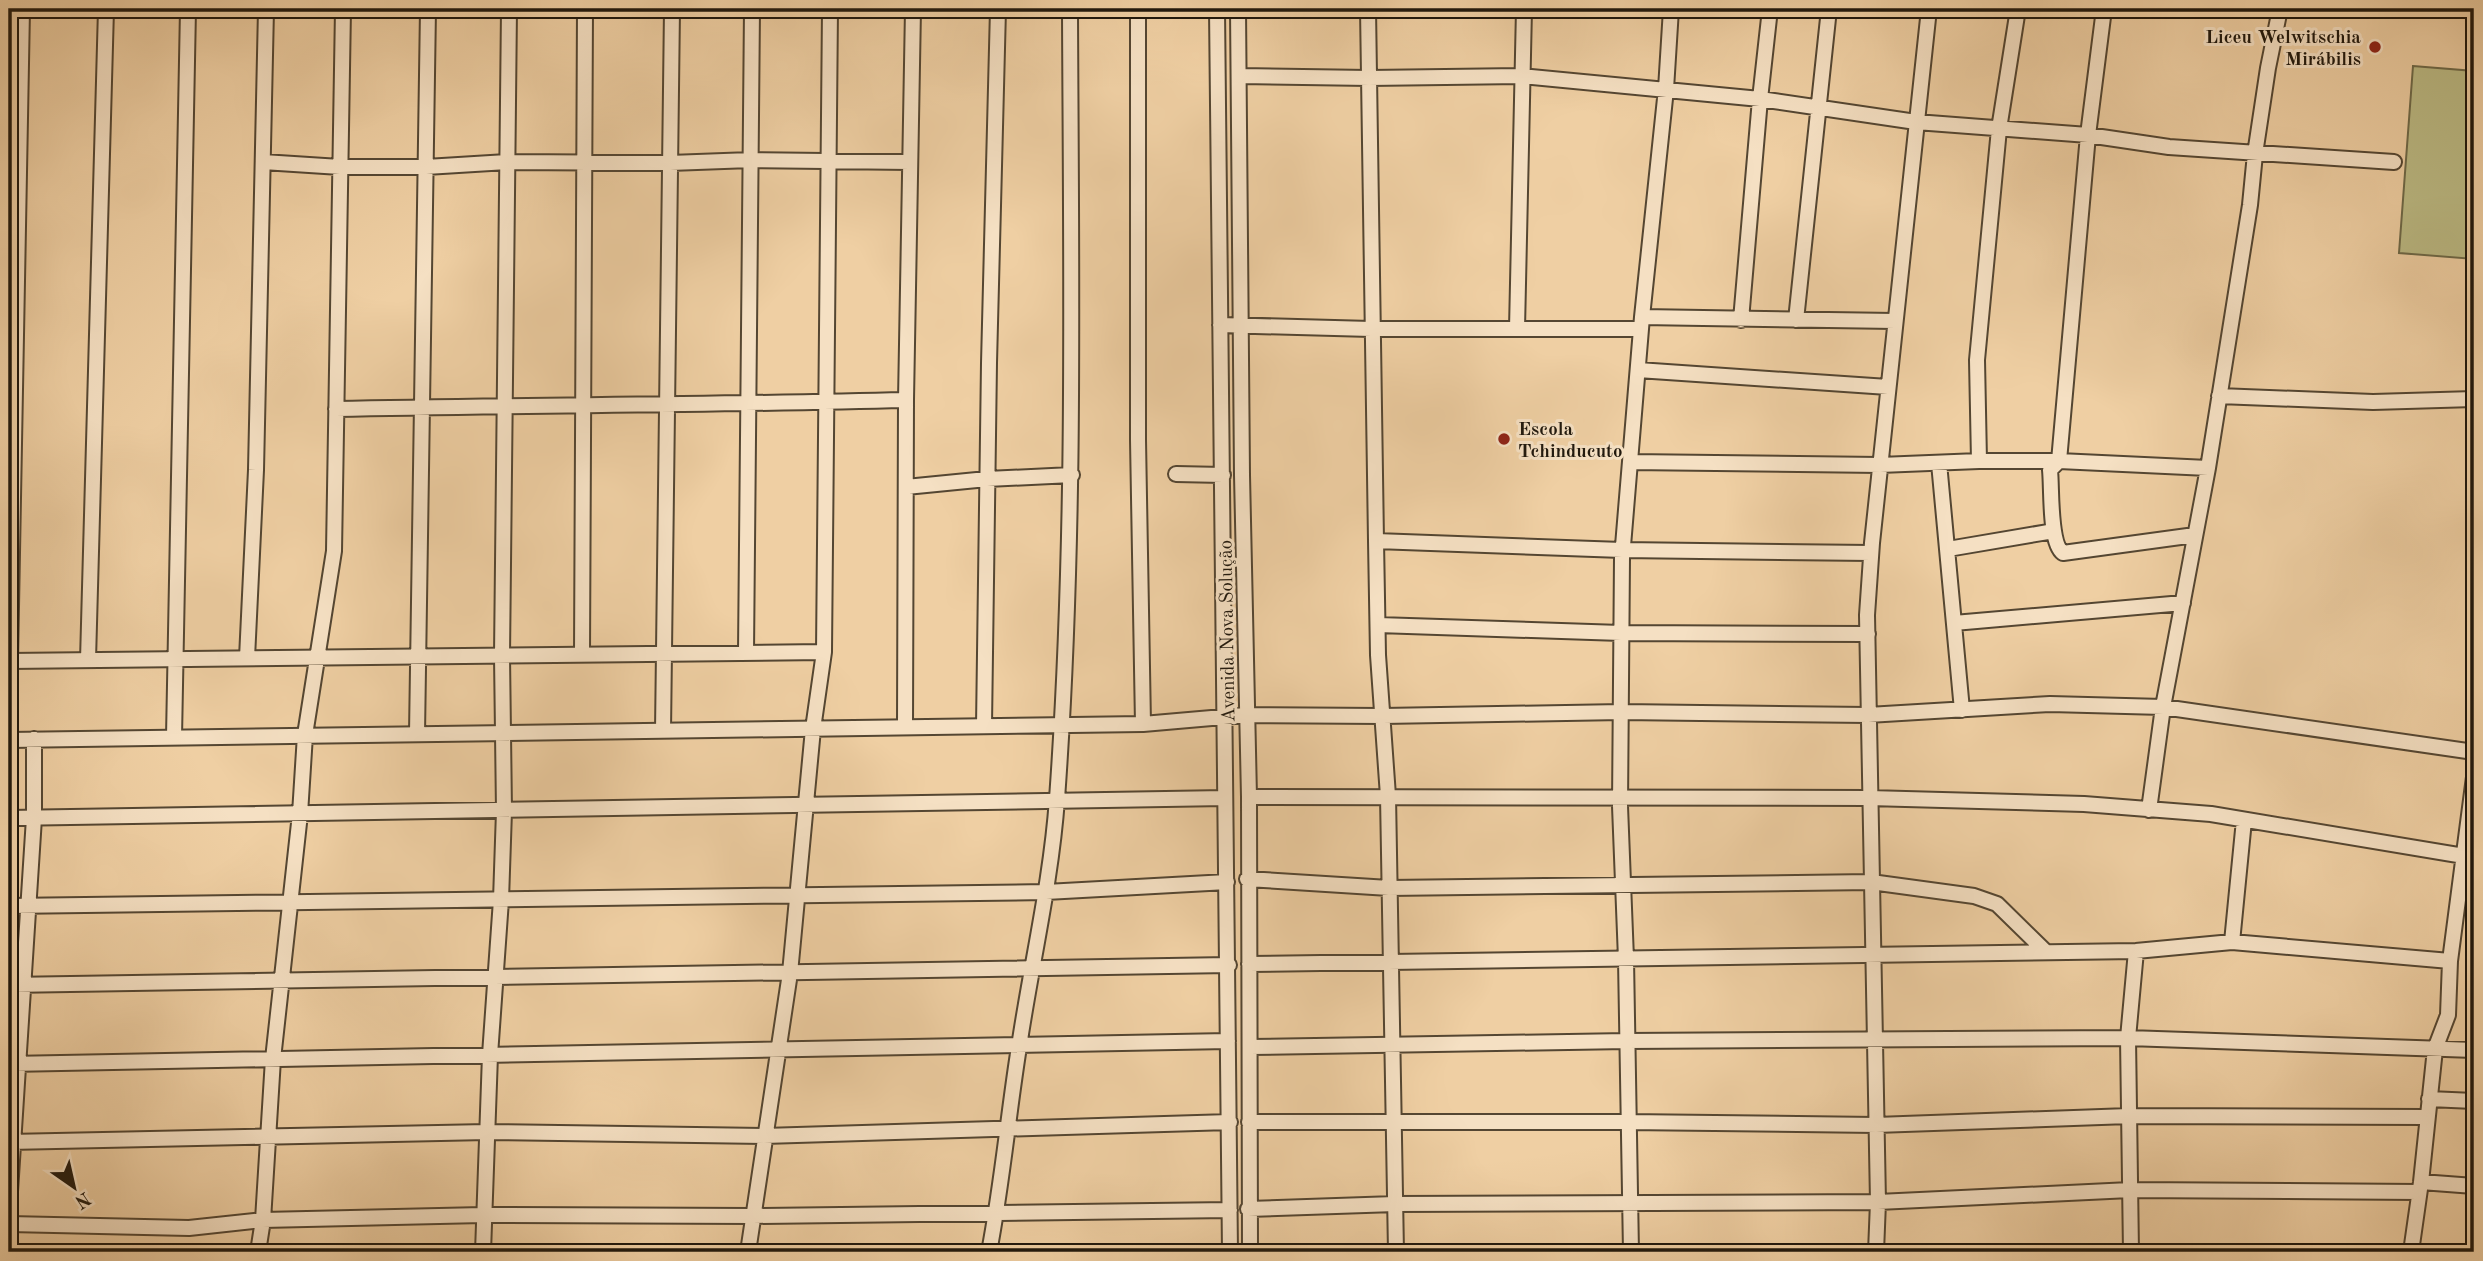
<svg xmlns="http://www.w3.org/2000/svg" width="2483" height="1261" font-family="'Old Standard TT',serif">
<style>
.green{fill:#bbba84;stroke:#6e6948;stroke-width:2}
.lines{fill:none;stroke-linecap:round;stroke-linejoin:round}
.minor-casing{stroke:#544632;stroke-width:18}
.minor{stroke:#f5e0c3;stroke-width:14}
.poi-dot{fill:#8f2418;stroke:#f5e0c3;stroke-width:2.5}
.labels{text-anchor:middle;stroke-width:6;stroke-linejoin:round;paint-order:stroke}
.poi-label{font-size:19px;font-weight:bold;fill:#20180d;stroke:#f5e0c3;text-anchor:end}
.street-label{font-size:19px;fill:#20180d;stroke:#f5e0c3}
</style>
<rect width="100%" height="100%" fill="#efcfa3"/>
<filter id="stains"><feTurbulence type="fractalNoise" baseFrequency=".00286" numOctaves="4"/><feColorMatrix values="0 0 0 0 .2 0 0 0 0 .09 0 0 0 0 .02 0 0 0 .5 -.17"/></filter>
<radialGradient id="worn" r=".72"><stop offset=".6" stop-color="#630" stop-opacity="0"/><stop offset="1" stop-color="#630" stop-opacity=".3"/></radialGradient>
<path class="green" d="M2413,66l61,5v188l-75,-6z"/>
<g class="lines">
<defs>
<path id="minor" d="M1138,9v431l5,284
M1217,9l13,1243
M1238,9l4,466 7,322 1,455
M1368,9l8,532 2,114 10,141 8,456
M2104,9l-16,126 -29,326 -9,9c2,18 -1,73 13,83l132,-18
M1240,76l129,2 152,-2 239,23 156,23 172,13 81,12 225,15
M263,162l77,5h86l81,-5 163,1 81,-3 159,2
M1642,317l253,4
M1741,320l19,-221 10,-90
M1796,320l33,-311
M1220,325l151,4h270
M1517,329l7,-320
M1638,370l250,17
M2219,396l154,6 101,-3
M336,409c190,-4 380,-4 570,-9
M1979,461l-2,-101 22,-231 19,-120
M1630,462l250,3 99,-4h80l149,7
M1939,463l23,247
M1176,474l47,1
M906,487l81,-8 85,-4
M1376,541l246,9 249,3
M1948,549l106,-18
M1954,623l229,-20
M1378,625l243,8 247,1
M746,653l6,-644
M582,655l3,-646
M247,658l9,-188 10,-461
M88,660l18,-651
M9,661l815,-9
M10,661l12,-652
M984,726l5,-363 9,-354
M905,727l1,-327 7,-391
M663,731l9,-722
M417,734l11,-725
M174,737l14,-728
M9,740l1134,-16 103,-9 137,1 239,-4 246,3 182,-11 113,3 311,45
M1249,797l620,1 215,6 127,10 253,42
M2149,810l14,-103 45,-239 42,-263 5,-51 13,-86 12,-59
M9,818l1216,-20
M1247,879l142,9 482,-6 103,14 23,8 49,48
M9,906l1037,-14 181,-10
M2232,942l12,-122
M1249,964l887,-13 96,-9 218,19
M9,985l1220,-20
M1250,1047l377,-6 501,-3 346,12
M9,1064l1219,-23
M2429,1099l45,2
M1249,1122h378l249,3 253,-9 297,1
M9,1142l478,-10 277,4 466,-14
M2421,1182l53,4
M9,1207l25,-389v-79
M1248,1209l147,-5 483,-2 252,-12 289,2
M9,1224l180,4 74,-8 220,-5 270,1 477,-6
M258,1252l5,-32 10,-161 27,-245 5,-79 29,-184 9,-542
M483,1252l7,-197 11,-155 3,-89 -2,-155 7,-647
M748,1252l42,-279 23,-244 11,-77 6,-643
M989,1252c13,-67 19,-136 30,-205 12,-82 32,-164 38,-248 19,-263 14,-527 13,-790
M1631,1252l-5,-293 -6,-153 2,-248 20,-241 24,-228 5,-80
M1876,1252l2,-50 -11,-587 5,-72 57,-534
M2131,1252l-3,-214 8,-87
M2411,1252l10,-70 14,-133 13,-34 2,-54 24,-184"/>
</defs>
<use href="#minor" class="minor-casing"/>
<use href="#minor" class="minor"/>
</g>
<g class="poi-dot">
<circle cx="2375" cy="47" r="7"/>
<circle cx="1504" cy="439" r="7"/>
</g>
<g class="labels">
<g class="poi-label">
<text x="2361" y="43">Liceu Welwitschia<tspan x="2361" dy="22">Mirábilis</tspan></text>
<text x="1518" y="435" text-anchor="start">Escola<tspan x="1518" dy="22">Tchinducuto</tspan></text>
</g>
<g class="street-label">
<text transform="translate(1226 631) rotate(-91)" y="7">Avenida Nova Solução</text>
</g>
</g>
<rect width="2483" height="1261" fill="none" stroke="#efcfa3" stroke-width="35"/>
<rect x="10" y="10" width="2462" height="1240" fill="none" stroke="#20180d" stroke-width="3.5"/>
<rect x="18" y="18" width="2448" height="1226" fill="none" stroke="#20180d" stroke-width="2"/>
<g transform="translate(74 1187) rotate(146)" stroke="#f5e0c3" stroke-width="5" paint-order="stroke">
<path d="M0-5L12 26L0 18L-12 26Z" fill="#20180d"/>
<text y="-10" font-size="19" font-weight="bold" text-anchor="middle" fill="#20180d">N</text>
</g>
<rect width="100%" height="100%" filter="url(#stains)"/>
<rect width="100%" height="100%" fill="url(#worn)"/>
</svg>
